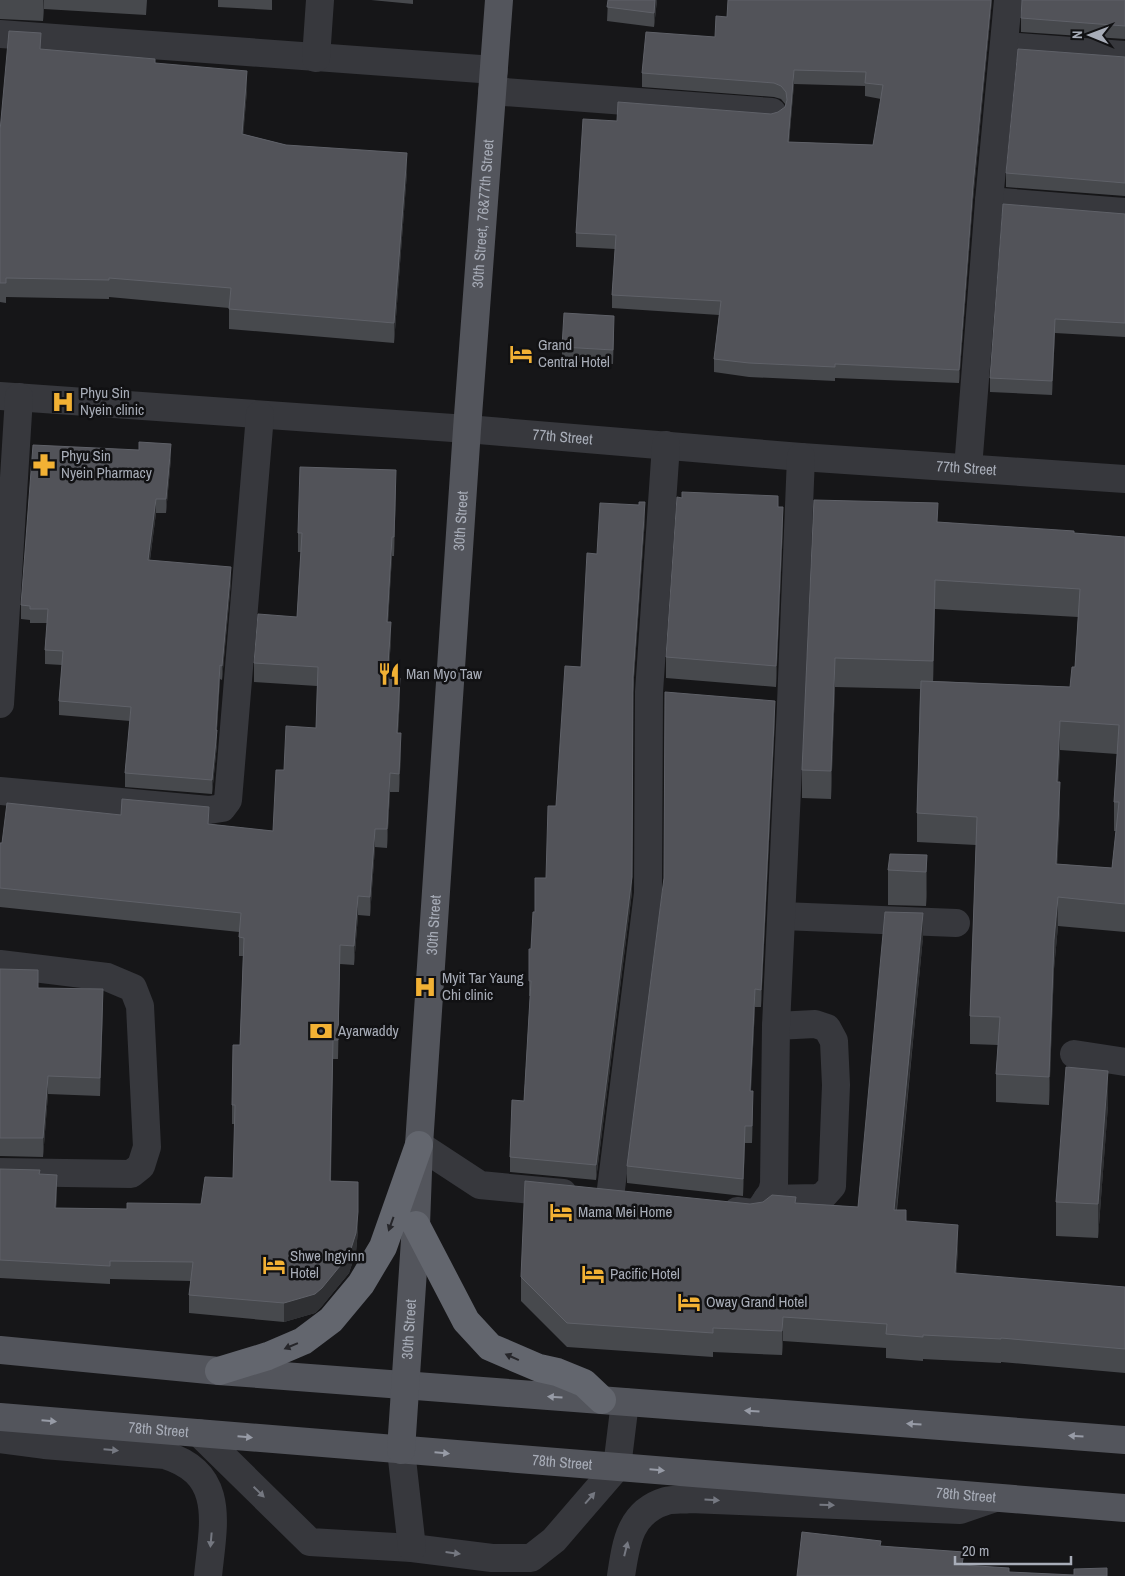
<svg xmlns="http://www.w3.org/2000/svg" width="1125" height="1576" font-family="'Archivo Narrow',sans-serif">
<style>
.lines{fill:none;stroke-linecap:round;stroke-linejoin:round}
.minor{stroke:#37383d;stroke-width:28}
.major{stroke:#53555c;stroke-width:28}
.highway{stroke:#63666e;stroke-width:28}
.wall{fill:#47494d;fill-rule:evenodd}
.shaded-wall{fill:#2f3033}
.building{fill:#525359;stroke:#5f6168;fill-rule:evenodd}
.oneway{fill:#26262a}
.oneway2{fill:#979ba6}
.oneway3{fill:#757881}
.labels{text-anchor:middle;stroke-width:5;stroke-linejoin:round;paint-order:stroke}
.street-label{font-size:15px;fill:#a8adb8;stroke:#111113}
.poi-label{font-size:15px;fill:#a8adb8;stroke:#111113;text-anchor:start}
</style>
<rect width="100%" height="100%" fill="#161618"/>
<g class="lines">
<g class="minor">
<path d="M0,34l494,36"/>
<path d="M1004,46l121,9"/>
<path d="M316,58l4,-58"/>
<path d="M492,91l280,21"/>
<path d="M989,201l136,11"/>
<path id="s1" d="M0,396l467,33 334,28 324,22"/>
<path d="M968,468l21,-267 19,-201"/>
<path d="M0,704l19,-307"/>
<path d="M0,791l209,19 13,-2 6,-8 32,-385"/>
<path d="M782,916l174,7"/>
<path d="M0,964l107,13 26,11 7,18 7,141 -6,19 -10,8 -131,-2"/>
<path d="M1074,1054l51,8"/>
<path d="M419,1145l61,40 83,8"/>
<path d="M610,1197l38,-304 1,-201 17,-247"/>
<path d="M767,1199l50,-1 7,-3 8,-9 4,-101 -2,-44 -7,-13 -12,-4 -39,2"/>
<path d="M737,1211l15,2 7,-2 13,-19 2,-8 2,-158 15,-322 10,-247"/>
<path d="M199,1433l111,109 102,6 80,10h39l23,-18 63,-73 8,-65"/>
<path d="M0,1439l44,6 121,10c62,19 48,70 43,121"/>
<path d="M401,1450l11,98"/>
<path d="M621,1576c5,-32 8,-64 45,-75 7,-2 16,-1 24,-2l270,11 35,-12"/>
</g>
<g class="major">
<path d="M0,1350l219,21 906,69"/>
<path id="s2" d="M0,1417l1125,91"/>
<path id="s3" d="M401,1450l15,-225 3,-80 48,-716 32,-429"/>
</g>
<path class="highway" d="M416,1225l50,96 24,26 49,21 18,4 27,11 18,17
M219,1371l49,-15 35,-15 28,-21 30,-36 22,-37 36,-102"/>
</g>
<path class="wall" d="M0,0h147l-1,15 -102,-6 -1,12 -43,-2z
M218,0h54v10l-54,-3z
M371,0h42v4z
M608,0h49l-3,27 -47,-6z
M728,0h264l-19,200 -14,183 -124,-5v3l-86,-4 -35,-5v-13l5,-44 -107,-7v-13l3,-46 -39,-2v-14l41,-112 154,-7 7,-2 7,-5 1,-2 -5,-6 -7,-2 -132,-10v-14l73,-36 12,-20zM794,84l71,2v10l16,3 -8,46 -84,-3z
M1125,0v39l-104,-7v-14z
M41,49l114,14 92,27 -4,44 43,11 121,27 -13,171 -165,-14v-21l-120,-11v2l-103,-2v6l-6,-1v-171z
M1125,57v139l-119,-9v-14z
M1125,214v123l-70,-4 -3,62 -62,-3v-14z
M614,331l-1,33 -51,-3v-14z
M171,458l-5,55h-10l-6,47 81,21 -9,99 -2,-1 -3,51v14l-5,50 -87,-7v-14l5,-52 -71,-6v-14l3,-36 -17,-1v-14l2,-27h-17v-3l-9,-1v-14z
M396,489l-2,67h-2l-4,66 3,19 -3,37 12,19 -2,36 3,19 -2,40h-9l-3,56 -12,-1 -5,69 -12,-1 -4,50 -14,-1 -2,95h-5l-2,122 27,49 -2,22 -7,21 -27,33 -7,7 -31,9 -95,-9v-18l2,-14 -81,-2v5l-110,-6v-109l40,6 17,19 -1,14 71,1 74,-5 32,-26 2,-54h-3v-19l8,-60 3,-89h-4v-24l-239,-25v-64l209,-19 64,7 11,-61 32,-42 1,-42 -63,-4v-19l43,-46 4,-65h-3v-19z
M814,500l124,22 187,15v395l-67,-6 -4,43 -5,136 -53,-3v-28l2,-29 -28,-1v-28l6,-171 -59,-3v-29l3,-124 -85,-2 -4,112 -29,-1v-28zM935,609l143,8 -3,50 -5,20 -137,-6zM1060,750l57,4 -3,48v29h2l-4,37 -55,-4 3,-54 -2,-28z
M778,507l5,20 -7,160 -110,-9v-21z
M645,518l-12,174 -1,200 -36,288 -86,-8v-15l14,-56 6,-105h-1v-47h2l4,-37 11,-34 10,-72 25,-139z
M775,718l-14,289h-6l-4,84 2,17 -1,35h-7l-2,53 -116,-13v-17z
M927,855v34l-1,17 -38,-1v-35z
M923,937l-26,273 9,11 52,28 -2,25 169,13v86l-124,-11v1l-78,-4v2l-37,-3v-10l-103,-7 -1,14 -69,-3v5l-146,-10 -46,-46v-24l229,-73 46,-1 62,4z
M0,969l38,19 65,20 -3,88 -52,-2 -5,63 -43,-1z
M1108,1105l-10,133 -42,-2v-34z"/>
<path class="shaded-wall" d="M43,0h1l-1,21z
M655,0h2l-3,27v-14z
M991,0h1l-19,200 -14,183v-13l14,-184z
M794,70v14l-6,71v-13z
M247,71v19l-5,63v-19z
M407,153v19l-13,171v-20z
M1055,319v14l-3,62v-14z
M171,444v14l-5,55v-14z
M396,470v19l-2,67v-19z
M156,499v14l-8,61v-14z
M645,502v16l-12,174 -1,200 -36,288v-15l37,-488z
M783,507v20l-7,160v-21z
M392,537v19l-5,85v-19z
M231,567v14l-9,99v-14z
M935,580v29l-2,81v-29z
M391,622v19l-4,55v-18z
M835,658v29l-4,112v-28z
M220,665v14l-4,65v-14z
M400,678v19l-3,54v-18z
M775,701v17l-14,289v-17z
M1060,721v29l-3,60v-28z
M217,730v14l-5,50v-14z
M401,733v19l-2,40v-18z
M390,773v19l-3,56v-19z
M1060,782v28l-4,82v-28z
M375,829v18l-5,69v-19z
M927,855v34l-1,17v-34z
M358,896v19l-4,50v-19z
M1058,897v29l-4,43 -5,136v-28l5,-137z
M923,913v24l-29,297v-24z
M103,989v19l-3,88v-18z
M755,989v18l-5,101v-17z
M1108,1071v34l-10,133v-34z
M48,1076v18l-5,63v-19z
M753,1091v17l-1,35v-17z
M745,1126v17l-2,53v-17z
M57,1175v19l-2,33v-19z
M358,1212v18l-2,22 -7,21 -27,33 -7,7 -31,9v-19z
M958,1225v24l-3,48v-24z
M783,1317v24l-1,14v-24z"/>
<path class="building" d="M608,0h47l-1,13 -47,-6z
M728,0h263l-18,186 -14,184 -124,-6v3l-86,-4 -35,-4 7,-58 -109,-6 4,-60 -40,-2 7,-114 34,2 1,-19 153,12 7,-2 7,-5 2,-7 -1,-8 -5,-6 -7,-3 -132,-10 4,-41 69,5 1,-21 11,1zM794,70l72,2 -1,11 18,2 -10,60 -85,-3z
M1022,0h103v26l-104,-8z
M9,31l32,2 -1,16 115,10v4l92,8 -5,63 44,11 121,8 -13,170 -165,-14 2,-21 -122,-10v2l-103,-2v5h-6v-152z
M1018,49l107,8v126l-119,-10z
M1003,204l122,10v109l-70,-4 -3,62 -62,-3z
M564,313l50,3 -1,34 -51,-3z
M139,442l32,2 -5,55h-10l-8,61 83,7 -9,99 -2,-1 -4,65h1l-5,50 -87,-7 6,-66 -72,-6 4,-50 -18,-1 3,-41h-18v-3l-9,-1 12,-160 106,5z
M300,467l96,3 -2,67h-2l-5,85h4l-4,56h13l-3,55h4l-2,41 -9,-1 -3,56h-12l-5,68 -12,-1 -4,50 -14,-1 -2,95h-5l-3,141 28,1v30l-2,21 -7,22 -27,33 -7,6 -31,9 -95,-8 4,-33 -83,-1v5l-110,-6v-91l40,1 -1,4 18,1 -2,33 72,1v-6l74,1 4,-27 28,1 2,-73h-3l1,-60h7l4,-107 -5,-1 2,-24 -241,-25v-45h2l5,-40 114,12 1,-16 87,8 -1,17 65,7 3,-61h8l2,-44 30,2 2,-61 -64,-4 4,-49 39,3 5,-84h-4z
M682,492l96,4v11h5l-7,159 -110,-9 11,-160 5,1z
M814,500l124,3 -1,19 137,9v2l51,4v367l-67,-7 -4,43 -5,137 -53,-3 4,-57 -30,-1 7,-199 -60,-4 4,-132 149,6 2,-20h3l5,-78 -145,-9 -2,81 -98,-3 -4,113 -29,-1zM1060,721l59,4 -5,77h5l-7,66 -56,-4 4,-82h-3z
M639,502h6l-12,175 -1,200 -36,288 -86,-8 2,-57 12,1 7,-120h-2v-32h2l2,-37h2v-34h11l2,-72h8l9,-140 16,1 6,-114 10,1 3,-51 39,2z
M665,692l110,9 -14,289 -6,-1 -5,102h3l-1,35h-7l-2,53 -116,-13 37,-288z
M890,854l37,1 -1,17 -38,-2z
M885,912l38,1 -29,297h12v11l52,4 -3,48 170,14v62l-124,-11v1l-78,-4v2l-37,-3 1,-10 -104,-7 -1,14 -69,-3v5l-146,-10 -46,-46 4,-96 225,23 13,-2 9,-7 24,2 -1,6 63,4z
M0,969l38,1v18l65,1 -3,89 -52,-2 -5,62h-43z
M1066,1067l42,4 -10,133 -42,-2z
M802,1532l79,9 -1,5 84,6 -2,13 47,3v4l65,3v-6l33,-1v8h-310z"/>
<defs><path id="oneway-solid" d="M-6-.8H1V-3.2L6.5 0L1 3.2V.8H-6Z" transform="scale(1.25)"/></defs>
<g class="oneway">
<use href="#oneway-solid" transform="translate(391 1224) rotate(110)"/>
<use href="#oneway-solid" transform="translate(291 1346) rotate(157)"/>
<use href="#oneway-solid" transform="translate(512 1357) rotate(-156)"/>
</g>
<g class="oneway2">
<use href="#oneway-solid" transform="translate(555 1397) rotate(-176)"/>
<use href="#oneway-solid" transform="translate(752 1411) rotate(-176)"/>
<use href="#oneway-solid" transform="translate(49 1421) rotate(5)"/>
<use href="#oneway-solid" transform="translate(914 1424) rotate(-176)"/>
<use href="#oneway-solid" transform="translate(1076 1436) rotate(-176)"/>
<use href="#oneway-solid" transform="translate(245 1437) rotate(5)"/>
<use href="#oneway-solid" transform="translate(442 1453) rotate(5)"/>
<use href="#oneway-solid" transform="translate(657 1470) rotate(5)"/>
</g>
<g class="oneway3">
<use href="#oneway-solid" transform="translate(111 1450) rotate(5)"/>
<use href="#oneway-solid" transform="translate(259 1492) rotate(44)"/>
<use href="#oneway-solid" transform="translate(590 1498) rotate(-49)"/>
<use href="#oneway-solid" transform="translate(712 1500) rotate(3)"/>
<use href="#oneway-solid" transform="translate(827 1505) rotate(2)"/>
<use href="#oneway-solid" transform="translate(211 1540) rotate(95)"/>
<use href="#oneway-solid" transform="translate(626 1549) rotate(-76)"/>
<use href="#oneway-solid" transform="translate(453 1553) rotate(7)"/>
</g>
<defs>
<symbol id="hotel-bare" viewBox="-9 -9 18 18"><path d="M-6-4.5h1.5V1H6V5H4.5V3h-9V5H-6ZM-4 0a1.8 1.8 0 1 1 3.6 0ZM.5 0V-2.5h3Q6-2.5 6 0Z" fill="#f2b134" stroke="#111113" stroke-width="2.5" paint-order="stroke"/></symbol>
<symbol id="hospital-bare" viewBox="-9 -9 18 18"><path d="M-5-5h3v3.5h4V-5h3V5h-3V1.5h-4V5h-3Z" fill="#f2b134" stroke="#111113" stroke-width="2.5" paint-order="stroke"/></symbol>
<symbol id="pharmacy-bare" viewBox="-9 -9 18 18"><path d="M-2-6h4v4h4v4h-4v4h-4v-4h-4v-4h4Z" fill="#f2b134" stroke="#111113" stroke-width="2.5" paint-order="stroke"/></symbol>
<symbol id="restaurant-bare" viewBox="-9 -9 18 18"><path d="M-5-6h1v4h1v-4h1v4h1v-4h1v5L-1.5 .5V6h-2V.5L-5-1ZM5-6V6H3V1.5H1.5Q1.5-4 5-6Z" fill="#f2b134" stroke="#111113" stroke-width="2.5" paint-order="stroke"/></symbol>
<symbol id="bank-bare" viewBox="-9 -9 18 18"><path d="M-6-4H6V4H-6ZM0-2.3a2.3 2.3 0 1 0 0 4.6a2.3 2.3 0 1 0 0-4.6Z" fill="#f2b134" stroke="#111113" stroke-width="2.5" paint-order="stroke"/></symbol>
</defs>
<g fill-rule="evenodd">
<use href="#hotel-bare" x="505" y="338" width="32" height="32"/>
<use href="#hospital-bare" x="47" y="386" width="32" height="32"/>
<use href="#pharmacy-bare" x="28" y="449" width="32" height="32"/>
<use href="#restaurant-bare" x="373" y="658" width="32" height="32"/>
<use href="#hospital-bare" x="409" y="971" width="32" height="32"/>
<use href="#bank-bare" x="305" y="1015" width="32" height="32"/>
<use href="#hotel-bare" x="545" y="1196" width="32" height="32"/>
<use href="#hotel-bare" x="258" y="1249" width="32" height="32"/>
<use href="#hotel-bare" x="577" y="1258" width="32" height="32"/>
<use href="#hotel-bare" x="673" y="1286" width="32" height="32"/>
</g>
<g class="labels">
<g class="street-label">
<text dy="5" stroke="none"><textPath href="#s3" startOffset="1239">30th Street, 76&amp;77th Street</textPath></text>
<text dy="5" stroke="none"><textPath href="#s1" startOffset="564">77th Street</textPath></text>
<text dy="5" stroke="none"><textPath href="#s1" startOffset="969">77th Street</textPath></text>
<text dy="5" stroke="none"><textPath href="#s3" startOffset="931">30th Street</textPath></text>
<text dy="5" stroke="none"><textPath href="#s3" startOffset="526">30th Street</textPath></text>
<text dy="5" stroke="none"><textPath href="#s3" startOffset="121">30th Street</textPath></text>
<text dy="5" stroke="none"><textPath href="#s2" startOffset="159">78th Street</textPath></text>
<text dy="5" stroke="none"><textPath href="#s2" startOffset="564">78th Street</textPath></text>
<text dy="5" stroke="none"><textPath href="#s2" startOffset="969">78th Street</textPath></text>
</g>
<g class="poi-label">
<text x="538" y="350">Grand<tspan x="538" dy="17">Central Hotel</tspan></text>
<text x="80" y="398">Phyu Sin<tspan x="80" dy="17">Nyein clinic</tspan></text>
<text x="61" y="461">Phyu Sin<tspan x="61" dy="17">Nyein Pharmacy</tspan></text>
<text x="406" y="679">Man Myo Taw</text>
<text x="442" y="983">Myit Tar Yaung<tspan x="442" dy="17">Chi clinic</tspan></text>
<text x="338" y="1036">Ayarwaddy</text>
<text x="578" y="1217">Mama Mei Home</text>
<text x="290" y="1261">Shwe Ingyinn<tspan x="290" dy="17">Hotel</tspan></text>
<text x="610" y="1279">Pacific Hotel</text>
<text x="706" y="1307">Oway Grand Hotel</text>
</g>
</g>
<g transform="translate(1090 35) rotate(271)" stroke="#111113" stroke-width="4" paint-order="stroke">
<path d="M0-4L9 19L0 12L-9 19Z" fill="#a8adb8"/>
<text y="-8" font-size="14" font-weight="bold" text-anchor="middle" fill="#a8adb8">N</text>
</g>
<path d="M955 1556v8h116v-8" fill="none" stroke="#a8adb8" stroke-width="2.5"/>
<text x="962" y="1556" font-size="15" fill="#a8adb8" stroke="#111113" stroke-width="4" paint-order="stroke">20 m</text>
</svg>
